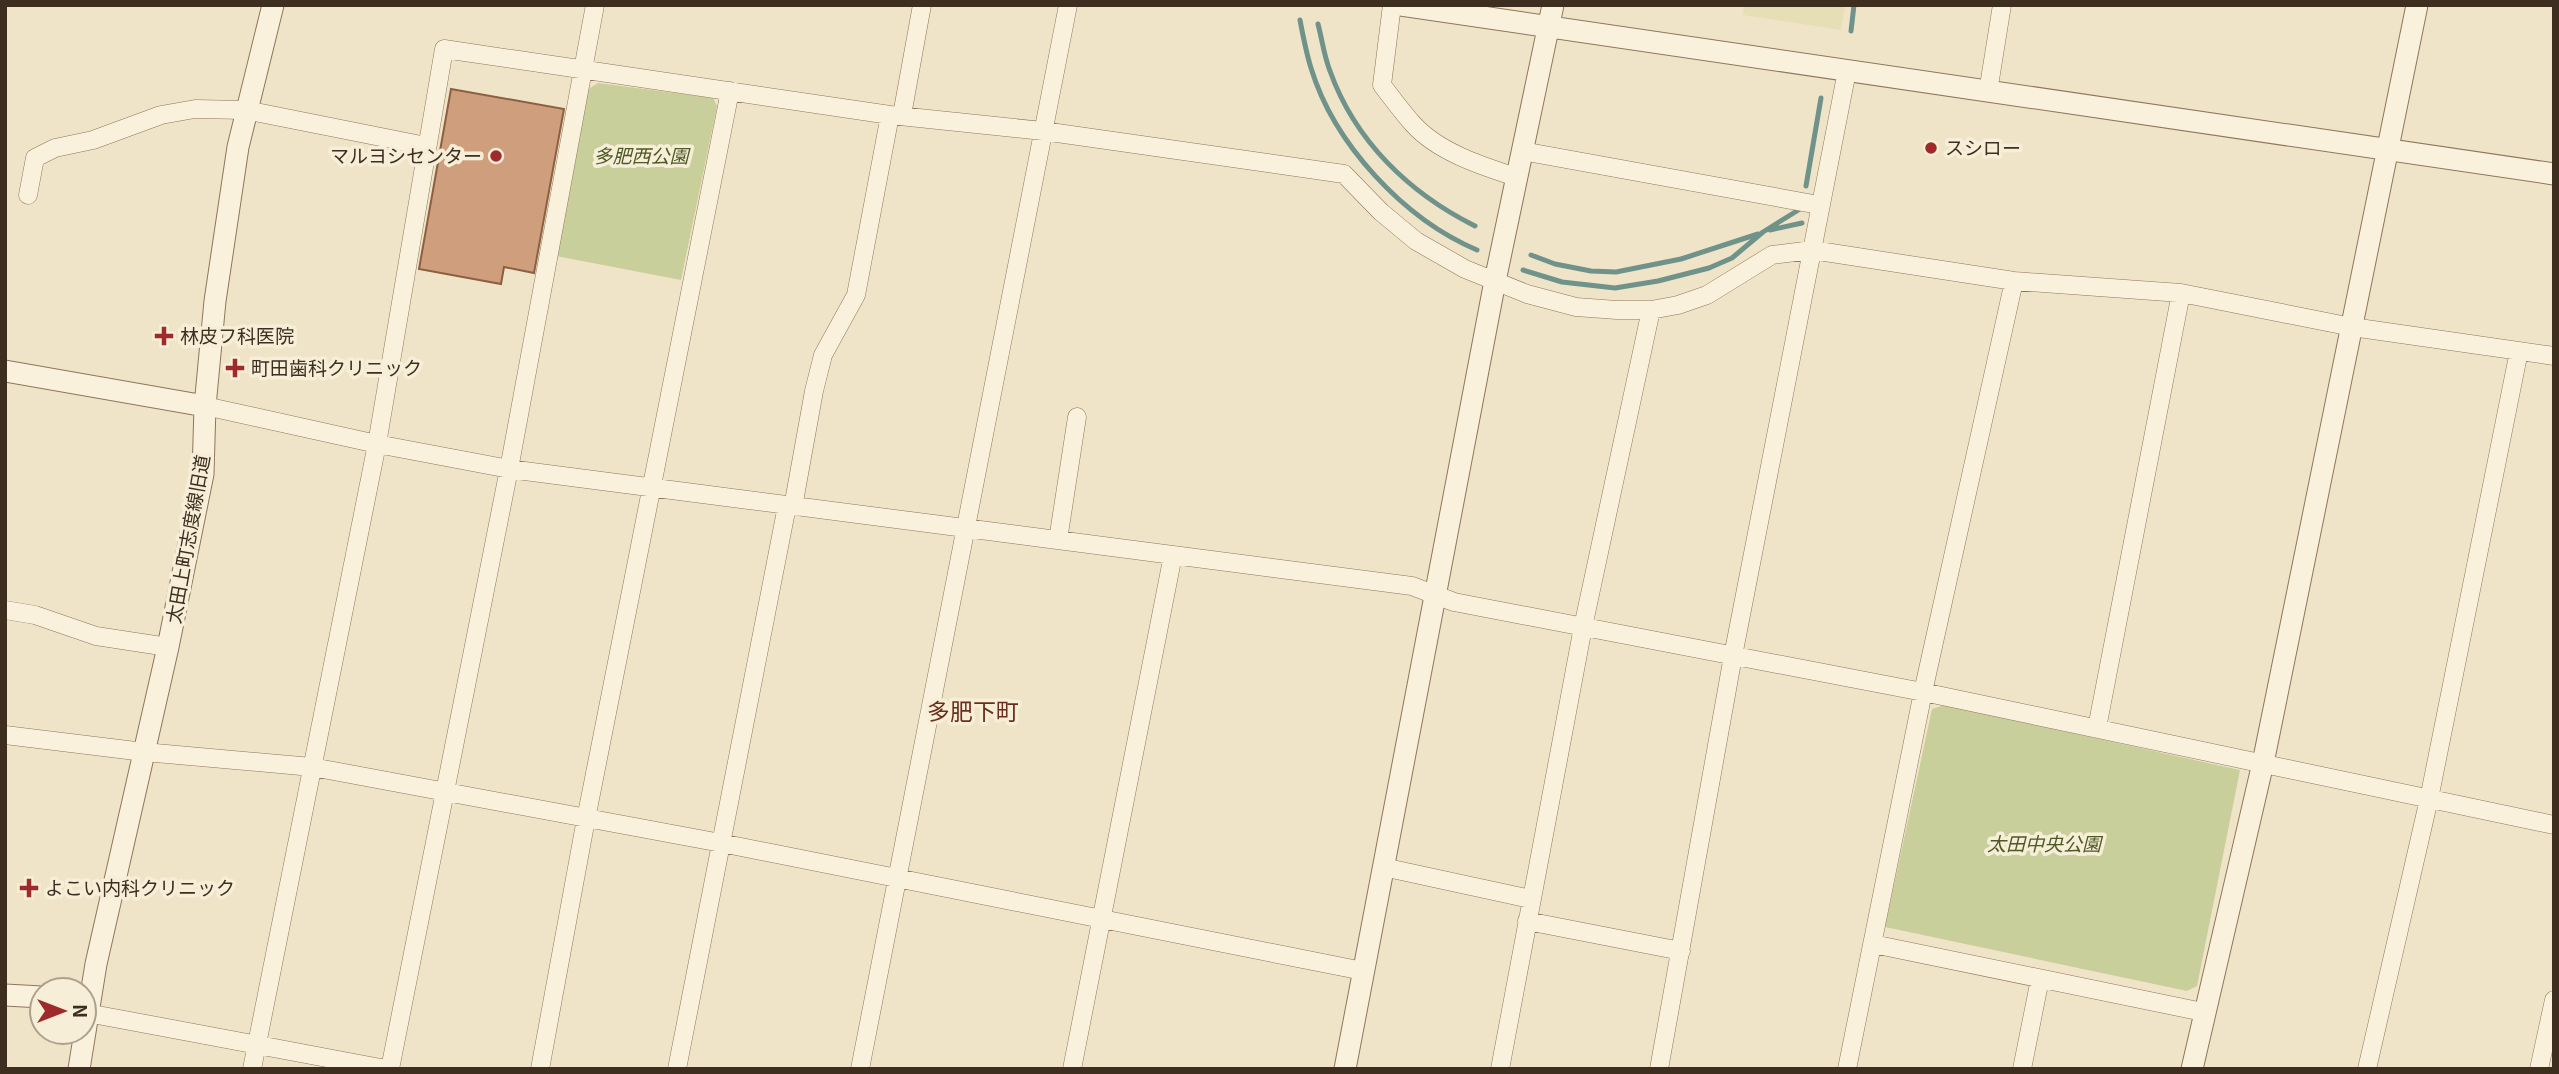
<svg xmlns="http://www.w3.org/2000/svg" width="2559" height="1074" font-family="Georgia,'Noto Sans JP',serif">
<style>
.farmland{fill:#e6deb5}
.green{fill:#c9cf9b}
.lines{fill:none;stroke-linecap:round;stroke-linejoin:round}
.stream{stroke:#6f938a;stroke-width:5}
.building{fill:#cf9f7d;stroke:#8d5f41;stroke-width:2}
.minor-casing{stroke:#8d765c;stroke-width:19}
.tertiary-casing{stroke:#8d765c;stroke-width:23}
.minor{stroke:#faf1dc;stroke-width:18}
.tertiary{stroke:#faf1dc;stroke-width:21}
.poi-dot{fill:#9e2a2b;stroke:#f7eed8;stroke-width:2.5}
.labels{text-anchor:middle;stroke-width:7;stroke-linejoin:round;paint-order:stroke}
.poi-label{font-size:19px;fill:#3d2e20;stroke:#f7eed8;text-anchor:start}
.park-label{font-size:19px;font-style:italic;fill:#4d5a26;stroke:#f7eed8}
.street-label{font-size:19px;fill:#3d2e20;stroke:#f7eed8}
.quarter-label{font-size:23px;fill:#6b2e1e;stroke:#f7eed8}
</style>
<rect width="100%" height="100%" fill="#f0e4c8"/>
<path class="farmland" d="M1744,5h101l-4,25 -98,-15z"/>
<path class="green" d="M598,83l115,15 4,8 -36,174 -125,-24 31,-166z
M1944,705l296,65 -43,216 -10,5 -302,-64 47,-218z"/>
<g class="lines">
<path class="stream" d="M1300,20c3,16 6,32 11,48 23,76 93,151 166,182
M1318,24c4,15 6,32 12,47 25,70 79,122 145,155
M1851,31l3,-26
M1806,186l15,-88
M1770,230l32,-7
M1531,255l24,9 36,7 25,1 65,-13 77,-25
M1523,270l39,12 53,6 43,-7 51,-13 23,-10 31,-26 37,-23"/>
</g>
<path class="building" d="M451,89l113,20 -30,164 -30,-6 -3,17 -82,-15z"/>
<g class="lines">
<defs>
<path id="minor" d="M1392,5l-10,80c10,13 20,27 31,39 25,28 69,42 103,53
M1988,92l14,-87
M902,115l20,-110
M1522,151l297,54
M28,195l7,-37 20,-10 38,-8 68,-25 34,-6 50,1 181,36
M205,406l172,38 132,25 903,117 42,16 469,90 631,133
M793,507l21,-116 9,-36 33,-60 34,-180
M1058,540l19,-123
M5,610l30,5 61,21 72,11
M2097,728l84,-435
M5,735l139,17 168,15 409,76 642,128
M1383,867l148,32
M1527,921l154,30
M1873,944l330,68
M87,1013l299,56
M252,1069l125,-625 67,-395 446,66 153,16 301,43 37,38 35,29 49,28 62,25 49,13 41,3h34l27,-5 29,-10 65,-40 40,-5 202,31 167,12 171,34 202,29
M390,1069l119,-600 86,-464
M540,1069l46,-250 144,-728
M677,1069l110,-563
M860,1069l208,-1064
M1072,1069l101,-514
M1500,1069l83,-442 68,-317
M1659,1069l74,-413 114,-585
M1847,1069l76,-377 91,-411
M2022,1069l18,-90
M2367,1069l62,-270 90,-448
M2539,1069l15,-69"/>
<path id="tertiary" d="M1401,5l1153,169
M5,371l200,35
M5,995l37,2
M79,1069l17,-105 72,-317 35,-173 2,-68 10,-105 23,-154 35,-142
M1345,1069l150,-788 58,-276
M2192,1069l71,-306 154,-758"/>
</defs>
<use href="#minor" class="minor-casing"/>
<use href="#tertiary" class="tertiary-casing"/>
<use href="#minor" class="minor"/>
<use href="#tertiary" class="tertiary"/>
</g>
<g class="poi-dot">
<circle cx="1931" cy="148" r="7"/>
<circle cx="496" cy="156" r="7"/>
<path d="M160.5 325.5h7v7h7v7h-7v7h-7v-7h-7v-7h7z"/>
<path d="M231.5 357.5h7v7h7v7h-7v7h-7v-7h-7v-7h7z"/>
<path d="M25.5 877.5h7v7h7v7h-7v7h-7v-7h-7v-7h7z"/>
</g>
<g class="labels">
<g class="poi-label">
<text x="1945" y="155">スシロー</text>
<text x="482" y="163" text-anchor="end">マルヨシセンター</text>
<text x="180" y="343">林皮フ科医院</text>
<text x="251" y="375">町田歯科クリニック</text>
<text x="45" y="895">よこい内科クリニック</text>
</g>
<g class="park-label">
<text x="641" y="163">多肥西公園</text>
<text x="2044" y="851">太田中央公園</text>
</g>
<g class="street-label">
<text transform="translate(188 539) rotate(-80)" y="7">太田上町志度線旧道</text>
</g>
<g class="quarter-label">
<text x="973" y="720">多肥下町</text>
</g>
</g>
<rect width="2559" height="1074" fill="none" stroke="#3d2e20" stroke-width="14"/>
<g transform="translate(63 1011) rotate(90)"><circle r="33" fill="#f7eed8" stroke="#ada18e" stroke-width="2"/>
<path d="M0-5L12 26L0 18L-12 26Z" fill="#9e2a2b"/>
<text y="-10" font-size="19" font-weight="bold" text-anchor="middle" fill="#3d2e20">N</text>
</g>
</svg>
